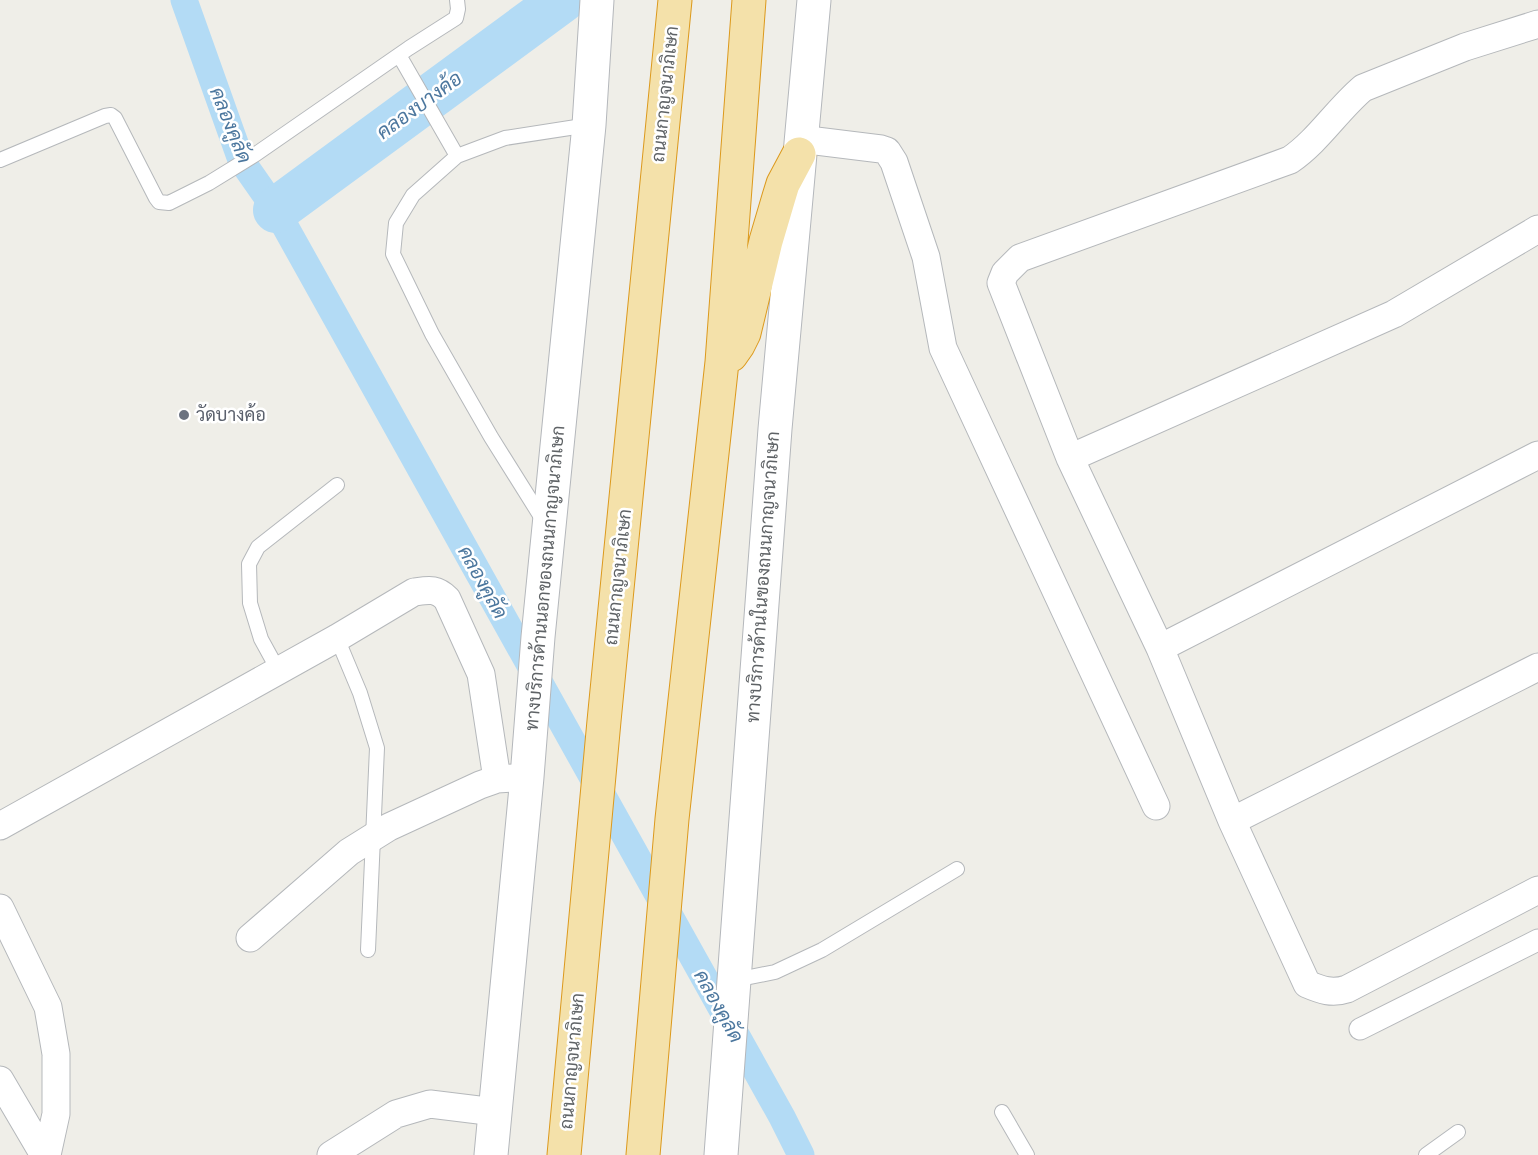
<svg xmlns="http://www.w3.org/2000/svg" width="1538" height="1155" font-family="Quicksand,Sarabun,sans-serif">
<style>
.lines{fill:none;stroke-linecap:round;stroke-linejoin:round}
.canal{stroke:#b3dbf5;stroke-width:27}
.river{stroke:#b3dbf5;stroke-width:46}
.service-casing{stroke:#b5b8bb;stroke-width:16}
.pedestrian-casing{stroke:#b5b8bb;stroke-width:23}
.minor-casing{stroke:#b5b8bb;stroke-width:29}
.secondary-casing{stroke:#b4b7bb;stroke-width:35}
.trunk-casing{stroke:#dc991c;stroke-width:35}
.service{stroke:#fff;stroke-width:14}
.pedestrian{stroke:#fff;stroke-width:21}
.minor{stroke:#fff;stroke-width:27}
.secondary{stroke:#fff;stroke-width:33}
.trunk{stroke:#f4e1aa;stroke-width:33}
.worship-dot{fill:#6b7280;stroke:#fff;stroke-width:2}
.labels{text-anchor:middle;stroke-width:5;stroke-linejoin:round;paint-order:stroke}
.street-label{font-size:18px;fill:#5f6366;stroke:#fff}
.worship-label{font-size:18px;fill:#5b616d;stroke:#fff;text-anchor:start}
.water-label{font-size:20px;font-style:italic;fill:#4c779e;stroke:#fff}
</style>
<rect width="100%" height="100%" fill="#efeee8"/>
<g class="lines">
<path class="canal" d="M184,0l57,160 35,50 506,907 19,38"/>
<path class="river" d="M276,210l286,-210"/>
<defs>
<path id="service" d="M399,55l58,101
M0,160l105,-44 6,-1 4,3 41,80 3,4 10,1 40,-20 47,-29 153,-106 47,-30 2,-9 -1,-9
M543,520l-52,-83 -59,-103 -39,-80 3,-31 17,-28 44,-39 48,-18 84,-13
M337,638l23,55 17,55 -9,202
M278,670l-17,-31 -11,-36 -1,-39 9,-17 79,-62
M735,980l40,-8 47,-22 135,-81
M1002,1112l25,43
M1426,1155l32,-23"/>
<path id="pedestrian" d="M1360,1029l178,-89"/>
<path id="minor" d="M1538,24l-73,23 -102,41c-26,22 -45,53 -73,72l-270,98 -15,15 -4,10 69,175 90,190 72,173 75,163c14,6 25,10 40,5l191,-99
M800,139l81,10 6,2 7,11 32,95 17,91 213,458
M1070,458l324,-144 144,-85
M1160,648l378,-193
M1232,821l306,-154
M0,826l337,-188 77,-46c15,-2 22,-4 33,7l34,75 16,105
M0,908l48,99 8,47v60l-9,41
M250,938l99,-86 40,-25 91,-42 17,-6 17,-1
M0,1080l44,75
M331,1155l65,-41 34,-10 65,8"/>
<path id="secondary" d="M491,1155l36,-378 11,-140 51,-512 8,-125
M721,1155l54,-726 39,-429"/>
<path id="trunk" d="M731,355l7,-10 6,-12 22,-92 13,-44 4,-13 16,-30
M564,1155l40,-434 71,-721
M643,1155l29,-336 50,-457 27,-362"/>
</defs>
<use href="#service" class="service-casing"/>
<use href="#pedestrian" class="pedestrian-casing"/>
<use href="#minor" class="minor-casing"/>
<use href="#secondary" class="secondary-casing"/>
<use href="#trunk" class="trunk-casing"/>
<use href="#service" class="service"/>
<use href="#pedestrian" class="pedestrian"/>
<use href="#minor" class="minor"/>
<use href="#secondary" class="secondary"/>
<use href="#trunk" class="trunk"/>
</g>
<circle class="worship-dot" cx="184" cy="415" r="6"/>
<g class="labels">
<g class="street-label">
<text transform="translate(665 94) rotate(-84)" y="6">ถนนกาญจนาภิเษก</text>
<text transform="translate(618 577) rotate(-84)" y="6">ถนนกาญจนาภิเษก</text>
<text transform="translate(763 577) rotate(-86)" y="6">ทางบริการด้านในของถนนกาญจนาภิเษก</text>
<text transform="translate(545 578) rotate(-85)" y="6">ทางบริการด้านนอกของถนนกาญจนาภิเษก</text>
<text transform="translate(572 1061) rotate(-85)" y="6">ถนนกาญจนาภิเษก</text>
</g>
<g class="worship-label">
<text x="196" y="421">วัดบางค้อ</text>
</g>
<g class="water-label">
<text transform="translate(419 105) rotate(-36)" y="7">คลองบางค้อ</text>
<text transform="translate(231 125) rotate(68)" y="7">คลองคูลัด</text>
<text transform="translate(483 582) rotate(61)" y="7">คลองคูลัด</text>
<text transform="translate(719 1006) rotate(61)" y="7">คลองคูลัด</text>
</g>
</g>
</svg>
